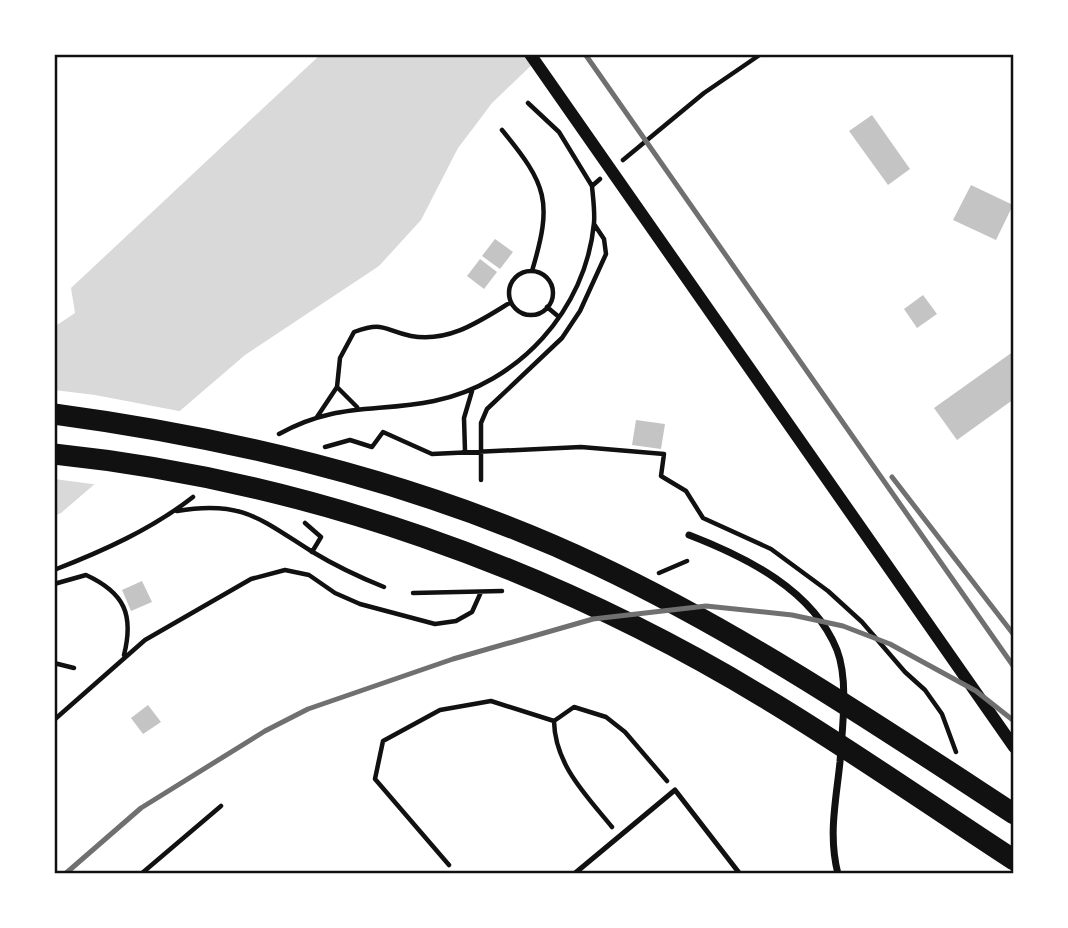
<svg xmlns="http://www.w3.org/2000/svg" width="1068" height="928" font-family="Arial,sans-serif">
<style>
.water{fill:#d9d9d9}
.pier{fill:#fff}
.building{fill:#c4c4c4}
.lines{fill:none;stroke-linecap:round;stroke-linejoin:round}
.path{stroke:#111;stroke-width:4.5}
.service{stroke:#111;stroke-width:5}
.minor{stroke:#111;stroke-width:7}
.tertiary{stroke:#111;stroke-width:12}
.motorway{stroke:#111;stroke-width:21}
.rail{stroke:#707070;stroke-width:5}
.neatline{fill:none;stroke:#111;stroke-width:2.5}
</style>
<rect width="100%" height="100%" fill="#fff"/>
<path class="water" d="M321,54h222l-51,49 -18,24 -16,21 -37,72 -42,46 -134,89 -184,158 -7,3v-189l21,-14 -4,-25z"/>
<path class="pier" d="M54,390l41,5 89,17 -84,73 -46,-6z"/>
<path class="building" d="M872,115l38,54 -22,16 -39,-54z
M971,185l42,20 -17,35 -43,-20z
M495,239l18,13 -13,17 -18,-13z
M480,259l17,13 -13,17 -17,-13z
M923,295l14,19 -20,14 -13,-19z
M1014,351v48l-57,41 -23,-32z
M636,420l29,4 -4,25 -29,-4z
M142,581l10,21 -21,9 -9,-21z
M148,705l13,17 -18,12 -12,-16z"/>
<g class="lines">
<path class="path" d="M528,103l31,29 33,54
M502,130c45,55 51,71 30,141
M623,160l81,-67 57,-39
M509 293a22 22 0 1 1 44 0a22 22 0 1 1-44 0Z
M547,307l12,10
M357,407l-20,-20 3,-29 14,-26c31,-11 28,-2 57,4 38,7 69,-15 100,-34
M317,417l20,-30
M279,434c58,-32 96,-21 155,-33 84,-17 152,-91 160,-178 1,-12 -1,-25 -2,-37l8,-7
M325,447l25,-7 22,7 11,-15 49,22 149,-7 83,7 -3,22 25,15 17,27 68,31 57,42 34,31 43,50 20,18 17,24 14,38
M465,451l-1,-33 8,-27
M481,480v-57l6,-14 75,-71 18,-27 26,-57 -2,-15 -10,-15
M177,511c65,-11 83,8 134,40 23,14 48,26 73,36
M305,523l16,14 -9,15
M54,570c49,-19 98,-41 139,-73
M659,573l28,-12
M54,584l32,-9c39,18 48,40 38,80
M413,593l89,-2
M54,663l20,5
M54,720l91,-80 106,-61 34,-9 24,5 26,18 25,11 75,20 21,-3 16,-9 9,-20
M612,827c-26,-32 -57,-62 -58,-106l20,-14 32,10 19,15 42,49
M449,865l-74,-86 8,-38 57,-31 51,-9 63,20
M141,874l80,-68"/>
<path class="service" d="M574,874l101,-84 65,84"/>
<path class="minor" d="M689,535c57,22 124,55 148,115 12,31 5,80 3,112 -4,39 -12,73 -2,112"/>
<path class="tertiary" d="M530,54l484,693"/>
<path class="motorway" d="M54,414c186,25 372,70 543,151 146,69 281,160 417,249
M54,454c250,26 497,114 711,244 85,51 166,108 249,162"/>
<path class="rail" d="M585,54l429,613
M892,477l122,158
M65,874l76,-66 124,-77 43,-22 145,-50 140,-40 113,-13 86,9 51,11 47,18 86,47 38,30"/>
</g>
<rect width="1068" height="928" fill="none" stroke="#ffffff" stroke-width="112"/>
<rect x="56" y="56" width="956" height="816" class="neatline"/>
</svg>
